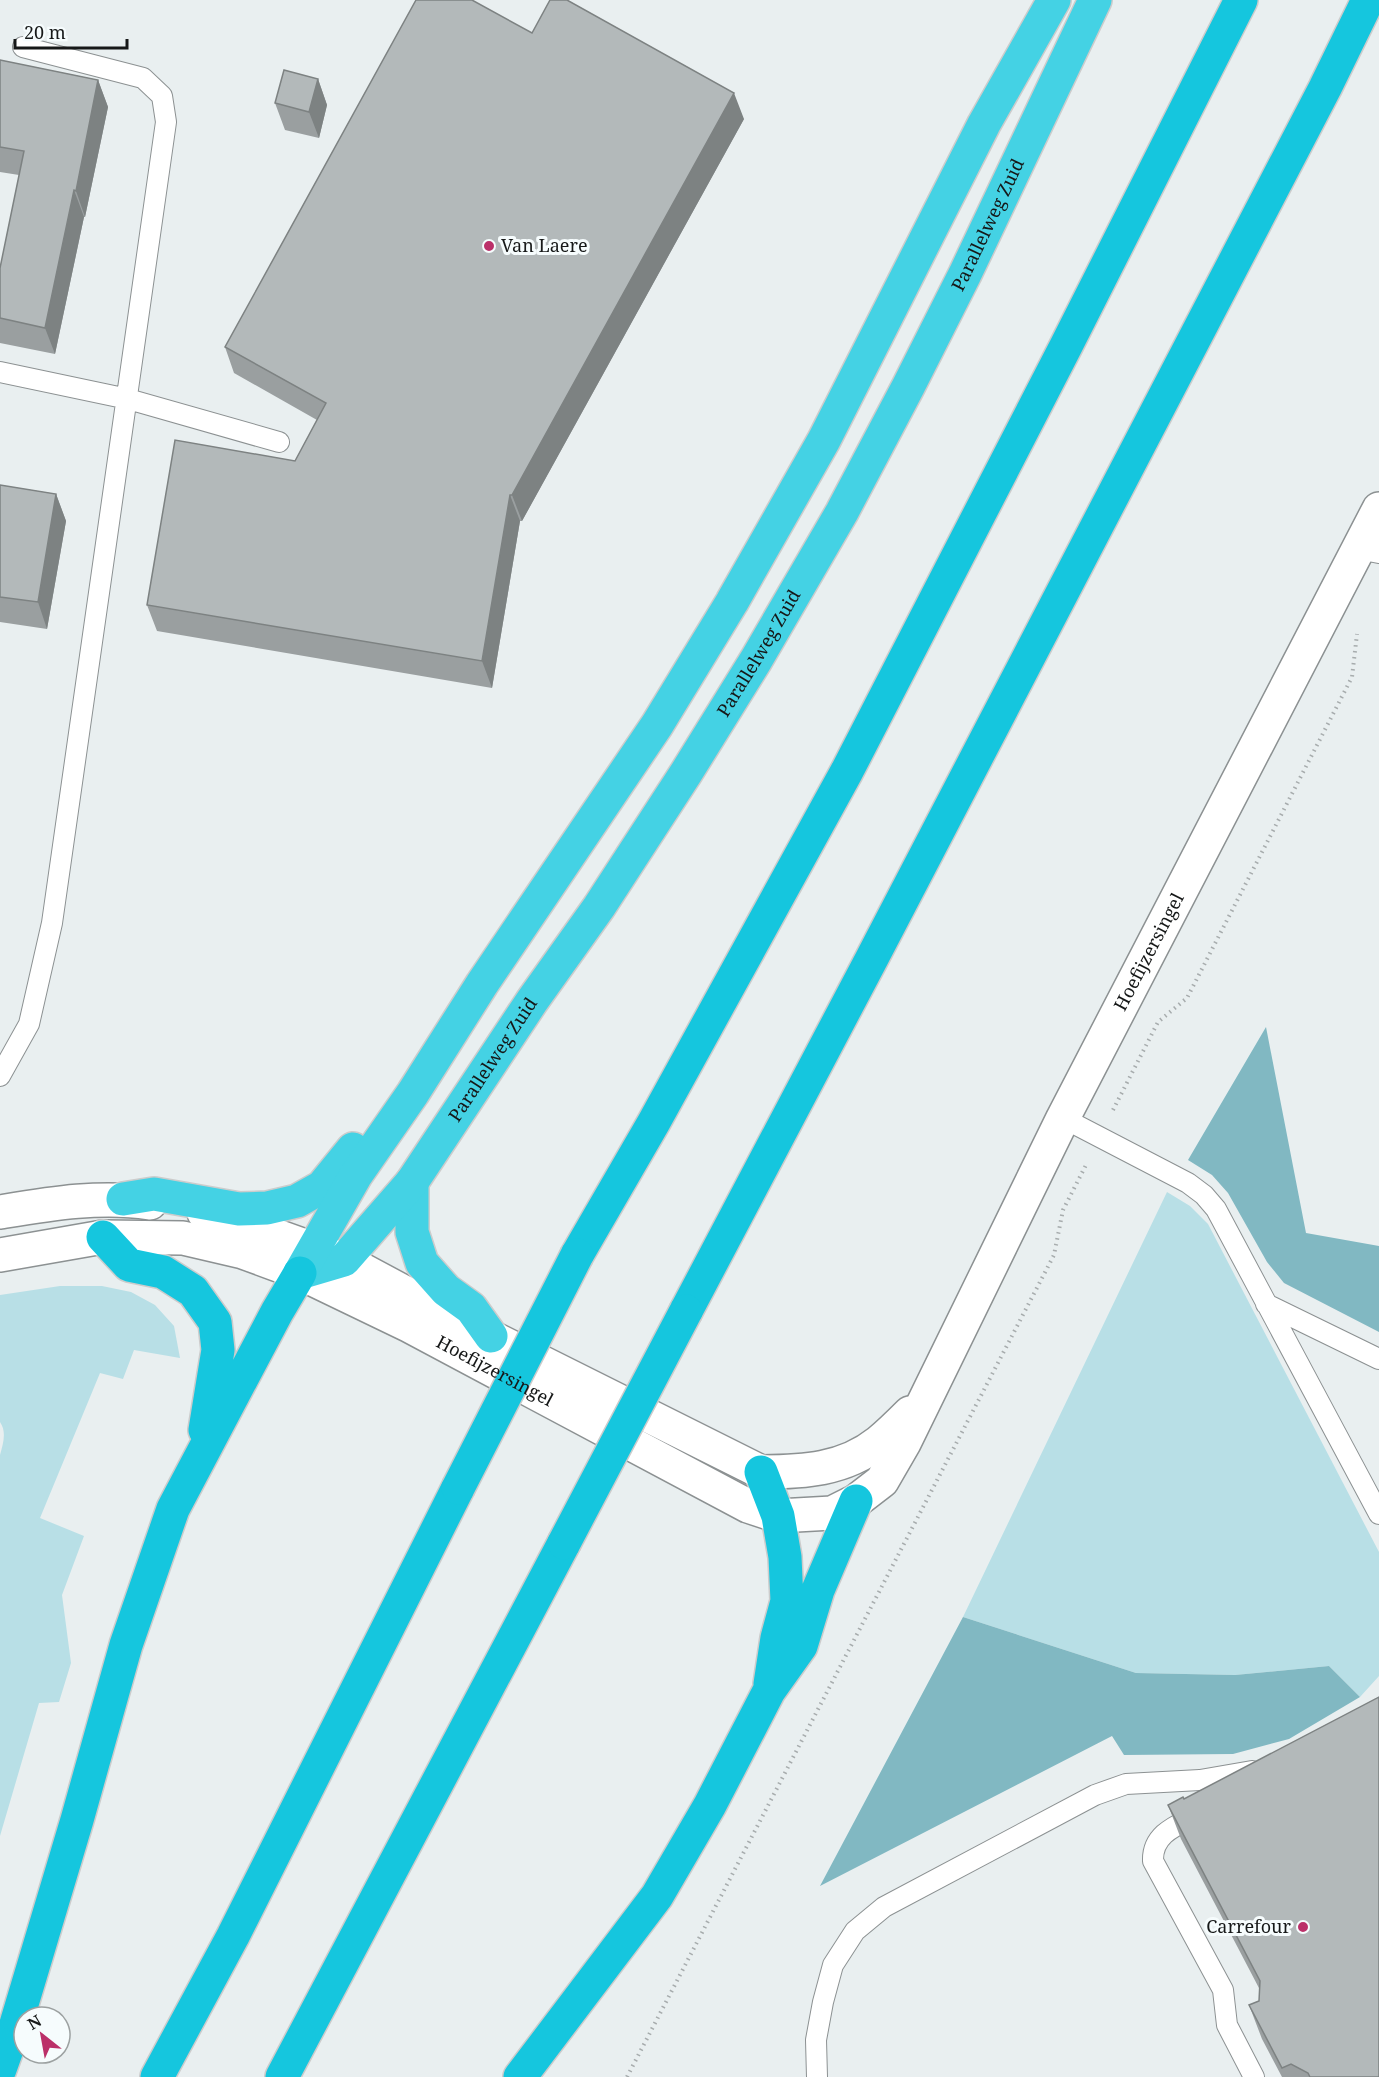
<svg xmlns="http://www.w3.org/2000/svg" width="1379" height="2077" font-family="'Noto Serif',serif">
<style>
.green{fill:#b8dfe6}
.forest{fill:#81b8c2}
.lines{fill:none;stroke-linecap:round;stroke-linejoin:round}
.service-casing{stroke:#8c9192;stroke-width:22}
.tertiary-casing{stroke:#8c9192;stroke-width:36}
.trunk-casing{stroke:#ccc;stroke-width:36}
.motorway-casing{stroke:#ccc;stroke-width:36}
.path{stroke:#a7acad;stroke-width:4;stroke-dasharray:1.5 4.5;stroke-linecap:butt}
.service{stroke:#fff;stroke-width:20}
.tertiary{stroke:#fff;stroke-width:33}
.trunk{stroke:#44d2e4;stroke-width:33}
.motorway{stroke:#15c6de;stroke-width:33}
.motorway-bridge-casing{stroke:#ccc;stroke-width:36;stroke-linecap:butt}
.motorway-bridge{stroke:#15c6de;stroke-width:33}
.wall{fill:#9a9fa0}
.shaded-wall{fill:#7d8282}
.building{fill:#b3b9ba;stroke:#7d8282;stroke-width:1.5}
.poi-dot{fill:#bb3069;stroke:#f6fcfd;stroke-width:2}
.labels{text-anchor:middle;stroke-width:6;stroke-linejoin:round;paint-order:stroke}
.street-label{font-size:18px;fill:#161818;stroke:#f6fcfd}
.poi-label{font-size:18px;fill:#161818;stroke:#f6fcfd;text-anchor:start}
</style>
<rect width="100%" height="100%" fill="#e9eff0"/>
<path class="green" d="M1167,1192l23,14 18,18 171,328v124l-19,21 -31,-31 -94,9 -99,-2 -173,-56z
M60,1286h42l29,6 24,13 19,21 6,32 -46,-8 -11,29 -23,-6 -60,145 44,18 -22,59 9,68 -12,39 -20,1 -39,133v-381c3,-11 7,-23 0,-33v-127z"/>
<path class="forest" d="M1266,1027l40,206 73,13v86l-95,-49 -17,-21 -39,-69 -16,-18 -24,-15z
M963,1617l173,56 99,2 94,-9 31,31 -71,42 -56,15 -109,1 -12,-19 -292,150z"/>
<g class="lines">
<defs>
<path id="service" d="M0,372l128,27 151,43
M1358,549l21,4
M0,1076l29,-52 23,-101 114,-801 -4,-26 -19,-18 -120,-31
M1063,1118l125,65 16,12 12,14 163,305
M1266,1304l113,55
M1199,1814c-21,11 -47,19 -46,47l70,129 4,35 27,52
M817,2077l-1,-37 7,-38 10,-37 22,-34 29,-24 211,-112 31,-11 74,-4 52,-9"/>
<g id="tertiary">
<path d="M0,1212c49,-8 101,-17 150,-9"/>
<path d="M204,1213l42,12 98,35 95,51 322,161c42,0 83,-2 118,-30 11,-9 21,-19 31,-29"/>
<path id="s1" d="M0,1255l103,-18 80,1 60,14 57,21 110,53 338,180 30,10 54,-3 24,-12 26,-20 22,-38 159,-325 316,-609"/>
</g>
<g id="trunk">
<path d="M412,1182v50l10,31 24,27 25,18 20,28"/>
<path d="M123,1199l31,-5 85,15 28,-1 30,-7 25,-14 31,-38"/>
<path id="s2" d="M300,1273l44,-13 68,-78 120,-181 67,-94 87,-134 70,-113 86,-148 66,-125 57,-113 130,-274"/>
<path d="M300,1273l56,-98 57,-82 69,-109 175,-259 75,-123 92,-162 160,-316 70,-124"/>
</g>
<path id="motorway" d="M103,1237l26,28 34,7 30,19 22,31 3,28 -13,80
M577,1255l77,-133 193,-351 219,-425 175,-346
M686,1311l185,-351 454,-872 43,-88
M761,1472l17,44 7,41 2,44 -10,37 -7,46
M0,2069l16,-45 61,-204 49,-175 47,-136 104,-197 23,-39
M157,2077l76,-141 225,-448
M282,2077l282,-534
M520,2077l137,-181 53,-91 59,-114 32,-45 17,-56 38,-89"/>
</defs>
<use href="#service" class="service-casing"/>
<use href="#tertiary" class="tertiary-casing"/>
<use href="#trunk" class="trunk-casing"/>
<use href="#motorway" class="motorway-casing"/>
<path class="path" d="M1113,1110l45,-88 29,-24 165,-321 5,-43
M627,2077l427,-822 9,-45 24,-47"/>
<use href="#service" class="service"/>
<use href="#tertiary" class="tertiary"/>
<use href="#trunk" class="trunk"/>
<use href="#motorway" class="motorway"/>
<defs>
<path id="motorway-bridge" d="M458,1488l119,-233
M564,1543l122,-232"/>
</defs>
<use href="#motorway-bridge" class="motorway-bridge-casing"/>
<use href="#motorway-bridge" class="motorway-bridge"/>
</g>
<path class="wall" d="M532,33l212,86 -222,402h-2l-28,167 -335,-57 -10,-26 148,-144 22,-41 -83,-47 -9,-26z
M0,60l98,20 10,27 -23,110h-1l-29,137 -55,-11v-75l19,-93 -19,-3z
M318,79l9,26 -8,33 -34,-8 -10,-27z
M0,485l56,9 10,27 -19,108 -47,-7z
M1168,1805l211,272h-97l-20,-38 -13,-34 10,-4 1,-11 -79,-151z"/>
<path class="shaded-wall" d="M318,79l9,26 -8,33 -10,-26z
M98,80l10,27 -23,110 -9,-26z
M734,93l10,26 -222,402 -10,-26z
M74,190l10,27 -29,137 -10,-26z
M56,494l10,27 -19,108 -9,-27z
M510,495l10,26 -28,167 -10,-27z"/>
<path class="building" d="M416,0h56l60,33 18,-33h17l167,93 -222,402h-2l-28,166 -335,-56 28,-165 120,21 31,-58 -101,-56z
M0,60l98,20 -22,111 -2,-1 -29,138 -45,-10v-50l24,-117 -24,-4z
M284,70l34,9 -9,33 -34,-9z
M0,485l56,9 -18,108 -38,-5z
M1379,1697v380h-69l-2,-4 -17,-9 -9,4 -33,-63 10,-4 1,-20 -92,-176 15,-8 1,2z"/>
<g class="poi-dot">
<circle cx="489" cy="246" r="6"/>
<circle cx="1303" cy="1927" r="6"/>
</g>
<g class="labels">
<g class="street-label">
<text dy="6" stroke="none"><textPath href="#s2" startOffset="1268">Parallelweg Zuid</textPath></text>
<text dy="6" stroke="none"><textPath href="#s2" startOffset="782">Parallelweg Zuid</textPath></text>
<text dy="6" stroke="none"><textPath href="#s1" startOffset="1550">Hoefijzersingel</textPath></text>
<text dy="6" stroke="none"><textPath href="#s2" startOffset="296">Parallelweg Zuid</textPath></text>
<text dy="6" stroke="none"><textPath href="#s1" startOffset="525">Hoefijzersingel</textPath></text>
</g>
<g class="poi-label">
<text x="501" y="252">Van Laere</text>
<text x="1291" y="1933" text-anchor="end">Carrefour</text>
</g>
</g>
<g transform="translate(42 2035) rotate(329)"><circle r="28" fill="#f6fcfd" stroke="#9ca1a1" stroke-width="1.5"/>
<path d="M0-4.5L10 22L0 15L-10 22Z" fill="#bb3069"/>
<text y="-9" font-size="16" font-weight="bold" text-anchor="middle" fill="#161818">N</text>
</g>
<path d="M15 39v9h112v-9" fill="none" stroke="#161818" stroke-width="3"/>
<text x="24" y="39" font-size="18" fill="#161818" stroke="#f6fcfd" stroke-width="4.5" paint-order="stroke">20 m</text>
</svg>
